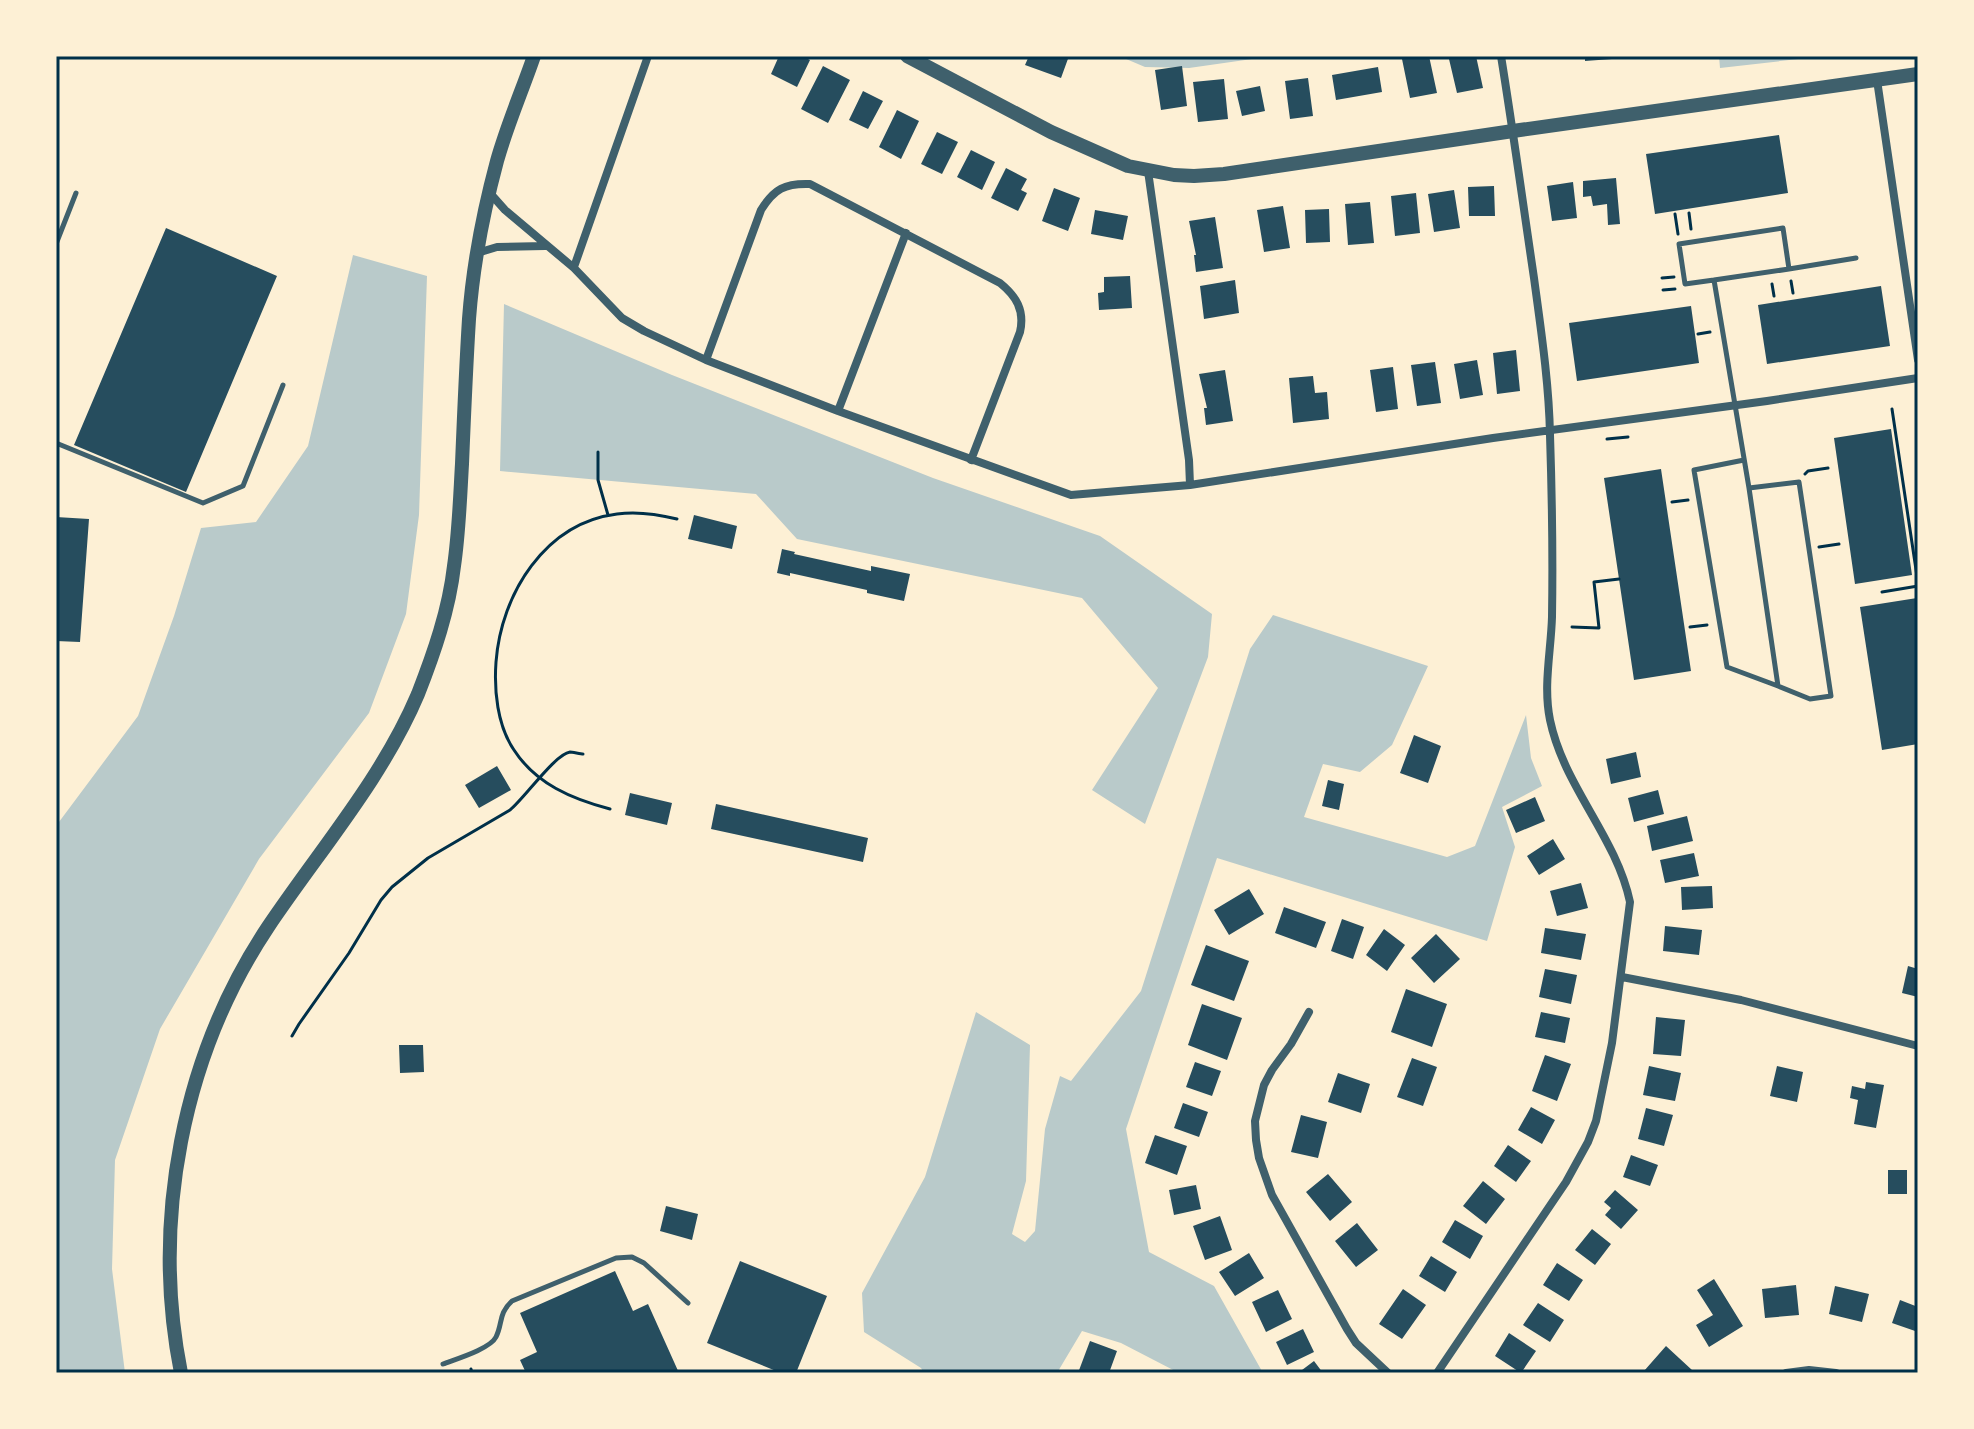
<svg xmlns="http://www.w3.org/2000/svg" width="1974" height="1429" font-family="'Roboto Condensed',sans-serif">
<style>
.green{fill:#b9caca}
.building{fill:#264d5e}
.lines{fill:none;stroke-linecap:round;stroke-linejoin:round}
.path{stroke:#003049;stroke-width:3}
.service{stroke:#3f606c;stroke-width:5}
.minor{stroke:#3f606c;stroke-width:8}
.tertiary{stroke:#3f606c;stroke-width:14}
.neatline{fill:none;stroke:#003049;stroke-width:3}
</style>
<rect width="100%" height="100%" fill="#fdf0d5"/>
<path class="green" d="M1119,56h140l-7,3 -63,9 -44,-1z
M1719,56h106l-105,12z
M353,255l74,21 -8,239 -13,99 -37,99 -110,146 -99,170 -45,131 -3,109 13,104h-69v-547l82,-110 36,-100 27,-88 55,-6 52,-76z
M504,304l168,71 261,103 167,58 112,78 -4,43 -63,167 -53,-34 66,-102 -76,-90 -285,-59 -41,-45 -256,-23z
M1273,615l155,51 -36,79 -32,27 -37,-8 -19,53 143,40 28,-11 51,-131 5,43 11,28 -40,21 13,40 -28,94 -270,-83 -91,271 23,123 65,34 49,87h-84l-58,-30 -39,-12 -25,42h-133l-3,-5 -57,-36 -2,-39 63,-116 51,-165 54,33 -4,136 -14,53 13,8 10,-11 10,-102 15,-53 11,5 70,-90 109,-342z"/>
<path class="building" d="M779,56h23l8,4 -13,27 -26,-13z
M1029,56h40l-8,22 -36,-13z
M1413,56h16l8,37 -27,5 -8,-39z
M1464,56h12l7,32 -26,5 -8,-34z
M1585,56h27v3l-27,2z
M823,66l27,14 -22,43 -27,-14z
M1182,66l5,40 -26,4 -6,-40z
M1378,67l4,25 -46,8 -4,-25z
M1308,78l5,38 -23,3 -5,-38z
M1224,79l4,40 -30,3 -5,-40z
M1260,86l5,25 -23,5 -6,-25z
M863,91l20,10 -15,28 -19,-9z
M897,110l22,11 -18,38 -22,-12z
M937,132l21,10 -16,32 -21,-10z
M1779,135l9,58 -133,21 -9,-60z
M971,150l24,12 -13,28 -25,-13z
M1006,168l21,11 -6,11 6,3 -9,18 -27,-13z
M1616,178l4,46 -12,1 -1,-21 -14,2 -2,-10 -8,1v-16z
M1573,182l4,36 -25,3 -5,-35z
M1494,186l1,30h-26l-1,-29z
M1054,188l26,10 -12,33 -26,-10z
M1454,190l6,38 -26,4 -6,-38z
M1416,193l4,40 -25,3 -4,-40z
M1370,202l4,41 -26,2 -3,-41z
M1283,206l7,42 -26,4 -7,-42z
M1329,209l1,33 -24,1 -1,-33z
M1095,210l33,6 -5,24 -32,-6z
M1215,217l8,51 -27,4 -2,-17h2l-7,-34z
M166,228l111,48 -91,216 -112,-47z
M1130,276l2,32 -33,2 -1,-17 6,-1v-15z
M1235,280l4,33 -35,6 -4,-33z
M1881,286l9,60 -123,18 -9,-59z
M1691,306l8,57 -122,18 -8,-58z
M1516,350l4,41 -23,3 -4,-41z
M1477,360l6,35 -23,4 -6,-35z
M1435,362l6,41 -24,3 -6,-41z
M1393,367l5,42 -22,3 -6,-42z
M1225,370l8,51 -27,4 -2,-17h3l-8,-34z
M1313,376l2,17 12,-1 2,27 -36,4 -4,-45z
M1891,429l21,146 -57,9 -21,-146z
M1661,469l30,202 -57,9 -30,-202z
M694,515l43,11 -5,23 -44,-10z
M56,517l33,2 -9,123 -24,-1z
M782,549l13,3 -1,2 77,17v-5l39,8 -6,27 -37,-8v-3l-77,-17v3l-13,-3z
M1917,598l1,146 -36,6 -22,-143z
M1414,735l27,11 -13,37 -28,-10z
M1636,752l5,25 -30,7 -5,-25z
M497,766l14,24 -32,18 -14,-23z
M1328,780l16,4 -5,26 -17,-4z
M1658,790l6,24 -30,8 -6,-24z
M630,793l42,10 -5,22 -42,-10z
M1535,797l10,24 -29,12 -10,-23z
M716,804l152,34 -5,24 -152,-33z
M1687,816l6,25 -41,10 -5,-25z
M1553,839l12,20 -26,16 -12,-19z
M1694,853l5,23 -34,7 -5,-23z
M1581,883l7,25 -31,8 -7,-25z
M1712,886l1,22 -31,2 -1,-23z
M1249,889l15,25 -35,21 -15,-25z
M1284,907l42,15 -10,26 -41,-15z
M1342,919l22,8 -11,32 -22,-8z
M1665,926l37,4 -3,25 -36,-4z
M1545,928l41,6 -5,26 -40,-7z
M1384,929l21,16 -18,26 -21,-16z
M1436,934l24,25 -26,24 -23,-25z
M1206,945l43,16 -15,40 -43,-16z
M1908,966l10,3v28l-16,-4z
M1545,969l32,6 -6,29 -32,-7z
M1406,989l41,15 -15,43 -41,-15z
M1202,1004l40,14 -15,42 -39,-15z
M1541,1012l29,6 -5,25 -30,-6z
M1656,1017l29,3 -4,36 -28,-2z
M399,1045h24l1,27 -24,1z
M1545,1055l26,9 -14,37 -25,-10z
M1412,1058l25,9 -14,39 -26,-9z
M1195,1062l26,9 -9,25 -26,-9z
M1649,1066l32,7 -6,28 -32,-6z
M1777,1066l26,6 -6,30 -27,-6z
M1338,1073l32,11 -9,29 -33,-11z
M1866,1082l18,3 -8,43 -22,-4 4,-24 -8,-2 2,-12 13,3z
M1183,1103l25,9 -9,25 -25,-9z
M1531,1107l24,13 -13,24 -24,-14z
M1646,1108l27,7 -9,31 -26,-7z
M1301,1115l26,7 -9,36 -27,-6z
M1155,1135l32,11 -10,29 -32,-12z
M1508,1145l23,16 -15,21 -22,-16z
M1631,1155l27,10 -8,21 -27,-9z
M1888,1170h19v24h-19z
M1328,1174l24,28 -22,19 -24,-29z
M1483,1181l22,18 -19,25 -23,-18z
M1196,1185l5,24 -27,6 -5,-25z
M1615,1190l23,20 -17,19 -16,-14 6,-7 -7,-6z
M666,1206l32,8 -6,26 -32,-9z
M1220,1216l12,34 -27,10 -12,-34z
M1455,1220l28,16 -13,23 -28,-17z
M1357,1223l21,27 -22,17 -21,-26z
M1592,1229l19,15 -16,21 -20,-15z
M1249,1253l15,25 -29,18 -16,-24z
M1431,1256l26,16 -12,20 -26,-16z
M740,1261l87,35 -31,77h-15l-74,-30z
M1557,1263l26,17 -14,21 -26,-16z
M615,1271l18,40 15,-7 31,69h-153l-6,-13 17,-8 -17,-39z
M1714,1279l29,47 -34,21 -13,-22 17,-10 -16,-25z
M1796,1285l3,30 -34,3 -3,-29z
M1835,1286l34,8 -7,28 -33,-8z
M1403,1289l23,16 -24,34 -23,-15z
M1278,1290l14,29 -26,13 -14,-30z
M1900,1300l18,7v25l-26,-9z
M1538,1303l26,17 -14,22 -27,-17z
M1303,1329l11,23 -27,13 -11,-23z
M1509,1333l27,18 -15,22 -26,-17z
M1090,1341l27,10 -8,22h-31z
M1666,1346l26,24 -3,3h-44l-1,-2z
M1314,1361l9,12h-25z"/>
<g class="lines">
<path class="path" d="M1689,213l2,16
M1675,214l3,20
M1662,278l12,-1
M1791,281l2,12
M1772,284l2,12
M1663,290l12,-1
M1698,334l12,-2
M1892,409l26,174
M1607,439l21,-2
M598,452v28l10,35
M1805,474l3,-3 20,-3
M1672,502l16,-2
M1819,547l20,-3
M1882,592l36,-6
M1572,627l27,1 -5,-46 25,-3
M1690,627l17,-2
M610,809c-38,-10 -74,-25 -96,-59 -17,-25 -20,-60 -18,-88 5,-68 49,-139 121,-148 21,-3 40,0 60,5
M292,1036l7,-12 50,-71 32,-53 11,-13 36,-29 82,-48c14,-11 45,-56 60,-58 2,0 11,2 13,2
M471,1369l1,4"/>
<path class="service" d="M56,244l20,-51
M1789,269l67,-11
M1714,280l75,-11 -6,-41 -104,16 6,40 29,-4 35,208 29,198 32,13 21,-3 -32,-214 -50,6
M56,443l147,60 40,-17 40,-101
M1744,460l-50,10 33,197 51,19
M443,1364c13,-5 47,-15 53,-27 7,-14 2,-23 16,-36l104,-43 16,-1 12,6 44,40"/>
<path class="minor" d="M1877,80l41,280
M1148,171l41,289 1,25
M489,192l16,18 69,58 48,50 22,13 62,29 132,51 233,84 119,-10 303,-47 274,-37 151,-23
M477,253l20,-6 48,-1
M574,267l74,-211
M706,360l55,-150c13,-21 24,-27 49,-26l190,99c16,13 25,27 20,49l-49,128
M838,411l68,-178
M1622,977l119,23 177,46
M1309,1012l-18,32 -19,26 -8,15 -9,36 1,19 3,18 13,37 75,134 9,14 32,30
M1437,1373l129,-191 22,-40 8,-21 16,-78 18,-141c-14,-66 -66,-115 -80,-182 -7,-34 1,-69 2,-103 1,-60 0,-121 -2,-182 -1,-52 -9,-105 -16,-157 -11,-74 -21,-148 -33,-222
M1786,1373l23,-3 27,3"/>
<path class="tertiary" d="M907,56l144,76 77,34 46,9 20,1 30,-2 289,-43 405,-57
M181,1373c-30,-151 1,-317 87,-446 51,-76 114,-148 150,-233 16,-41 31,-84 36,-128 5,-34 6,-68 8,-102 2,-49 4,-97 7,-145 4,-54 14,-106 28,-158 10,-36 25,-70 37,-105"/>
</g>
<rect width="1974" height="1429" fill="none" stroke="#fdf0d5" stroke-width="116"/>
<rect x="58" y="58" width="1858" height="1313" class="neatline"/>
</svg>
